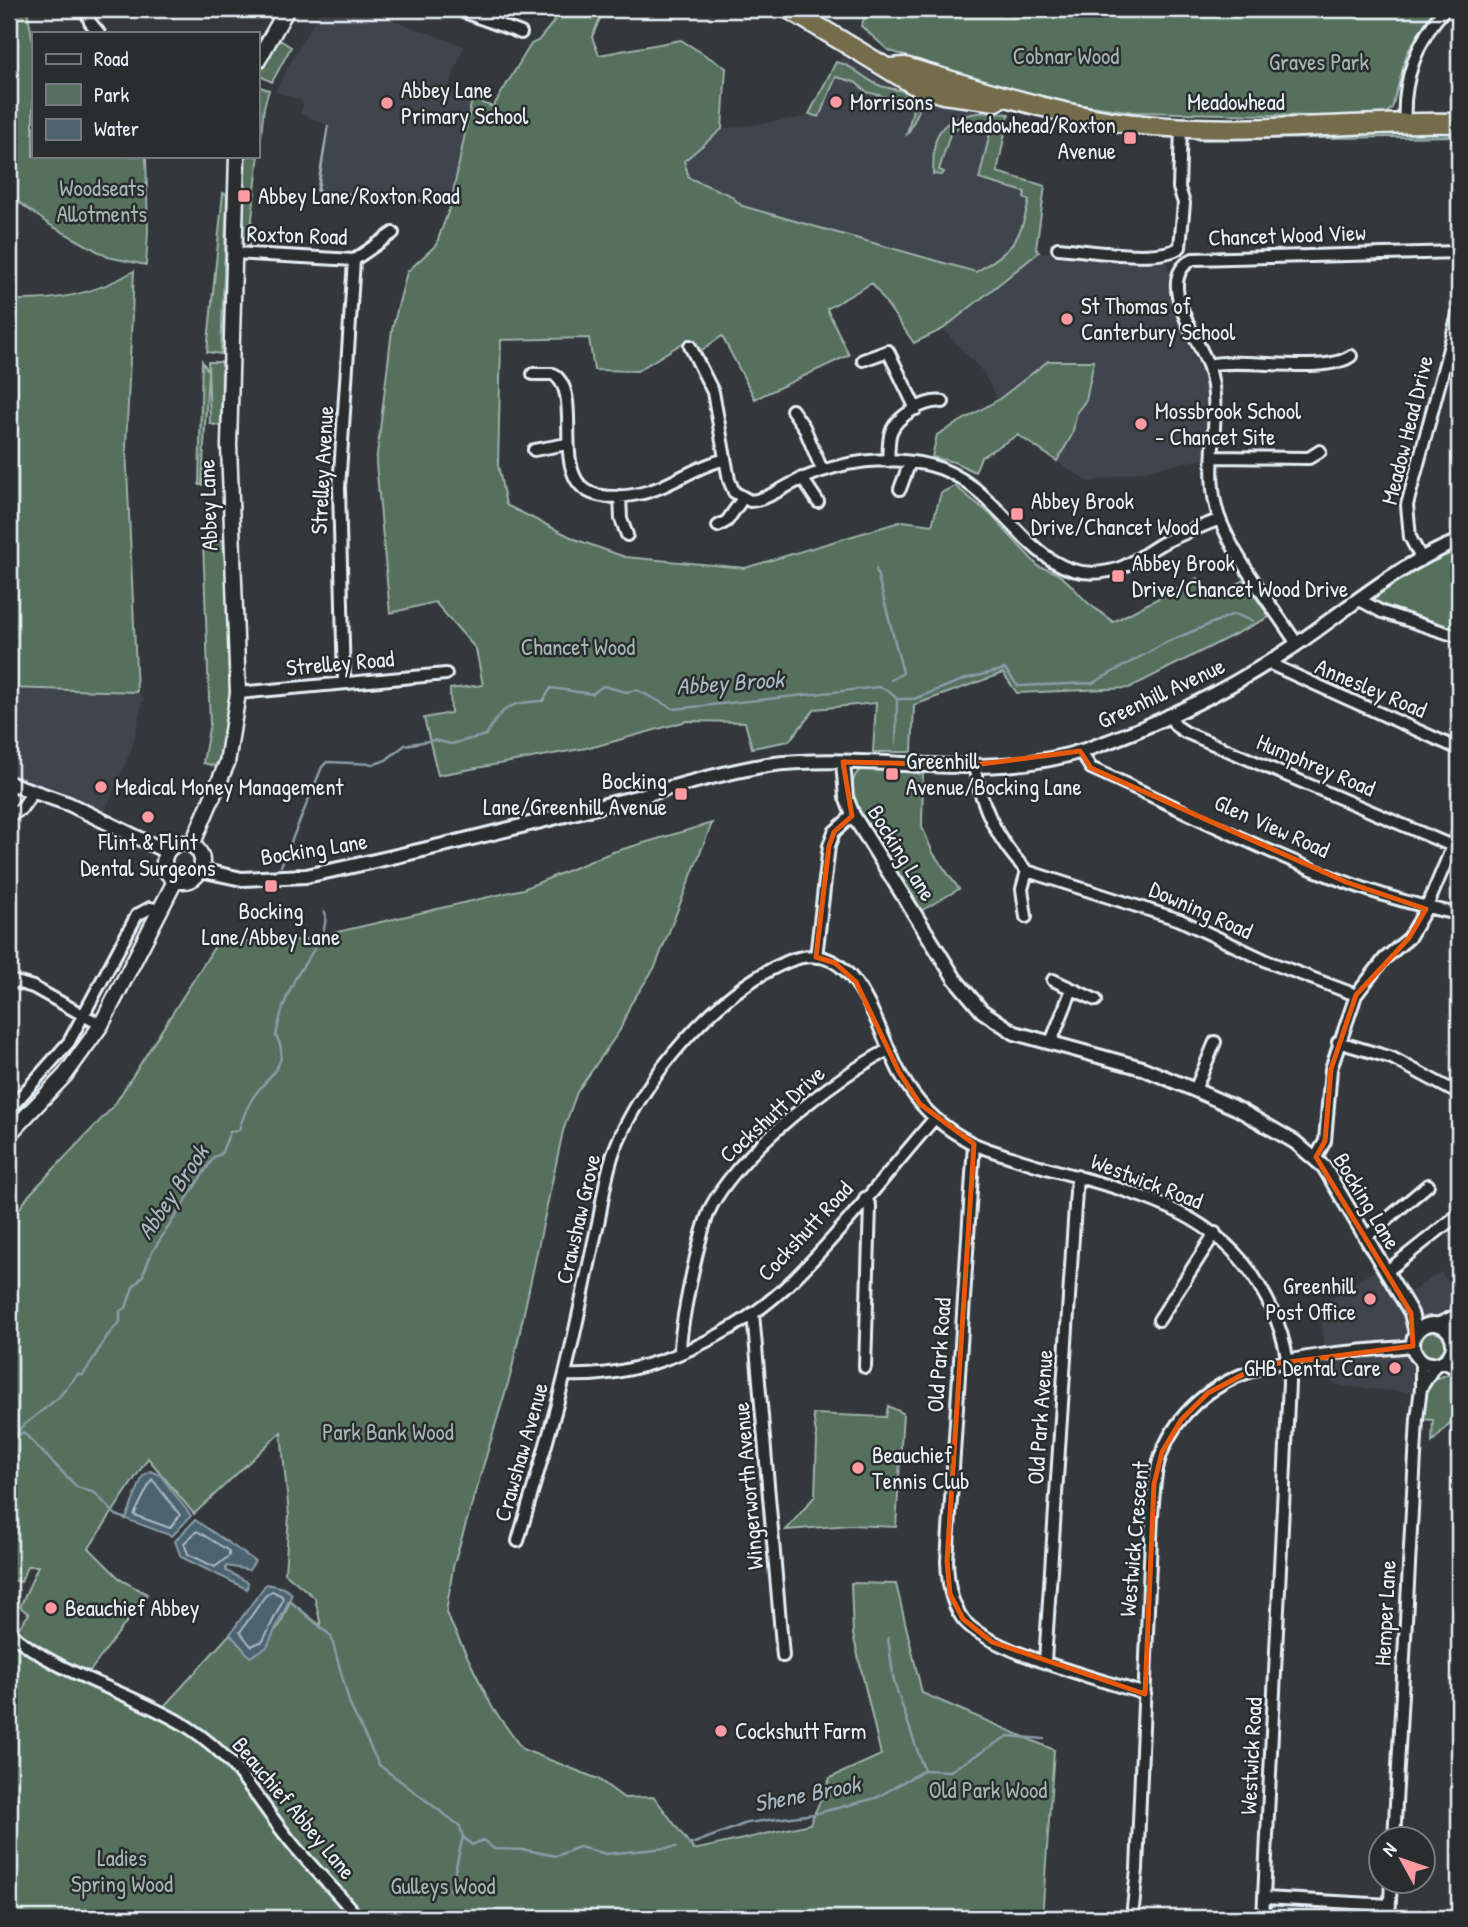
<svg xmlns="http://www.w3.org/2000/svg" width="1468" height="1927" font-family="'Patrick Hand',sans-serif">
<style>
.built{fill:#41454d}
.green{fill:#546f5d;stroke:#9eb0aa;stroke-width:2}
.water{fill:#4c6270;stroke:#8a9ba6;stroke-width:2}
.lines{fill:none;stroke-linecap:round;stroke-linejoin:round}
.shore{stroke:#aab8c2;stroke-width:2}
.stream{stroke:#8a9ba6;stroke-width:2.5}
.minor-casing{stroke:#e8f1f8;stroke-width:16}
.tertiary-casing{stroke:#e8f1f8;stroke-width:18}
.secondary-casing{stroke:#e8f1f8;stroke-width:19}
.trunk-casing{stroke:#e8f1f8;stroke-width:23}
.minor{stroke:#2a2d2e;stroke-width:10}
.tertiary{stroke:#2a2d2e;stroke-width:12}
.secondary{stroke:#2a2d2e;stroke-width:14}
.trunk{stroke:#746c4b;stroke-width:18}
.marked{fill:none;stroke:#e8590c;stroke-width:5;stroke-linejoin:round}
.poi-dot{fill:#ff9aa2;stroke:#2a2d2e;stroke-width:2.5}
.labels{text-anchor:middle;stroke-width:5;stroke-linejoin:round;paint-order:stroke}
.park-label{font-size:23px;fill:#a5b6b2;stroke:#2a2d2e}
.poi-label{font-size:23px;fill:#e8f1f8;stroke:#2a2d2e;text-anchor:start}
.street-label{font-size:23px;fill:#e8f1f8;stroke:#2a2d2e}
.water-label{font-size:24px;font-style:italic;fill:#aab8c2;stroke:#2a2d2e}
</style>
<rect width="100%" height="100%" fill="#34383c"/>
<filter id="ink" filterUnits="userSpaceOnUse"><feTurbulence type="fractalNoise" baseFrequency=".0143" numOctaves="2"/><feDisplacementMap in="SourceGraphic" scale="14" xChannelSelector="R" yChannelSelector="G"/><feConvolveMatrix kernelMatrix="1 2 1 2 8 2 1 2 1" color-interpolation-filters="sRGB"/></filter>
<g filter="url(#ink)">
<path class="built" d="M321,9h40l103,37 -16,43 24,11 -21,103 -133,-12 10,-66 -28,-12 3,-7 -2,-6 -26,-9z
M841,56l58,32 107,24 -13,61 48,13 -9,61 -30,8 -26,17 -234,-66 -12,-11 -41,-17 -5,-17 38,-32 92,-13 16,-28z
M1039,252l128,9 2,14 4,-1 -1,35 37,80 -2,69 -118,24 -32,-21 15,-26 5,-23 9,-12 -38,-39 -50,39 -15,-28 -40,-43z
M9,688l128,4 6,6 -10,47 -29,69 -95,-36z
M1382,1266l20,32 39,-26 18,24v59l-20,12 -23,26 -73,-7 -17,-7 -6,-74z"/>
<path class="green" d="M9,9h18l6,33v114h113l2,75 -2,34 -38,-8 -58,-32 -41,-30z
M564,9h40l-12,28 7,18 82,-15 45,28 -4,61 -38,32 5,17 41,17 12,11 234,66c37,-23 43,-29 53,-71l-5,-3 1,-6 -46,-13 12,-50 -5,-1v-6h-14l-21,9 -12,39 5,2 -2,3 -9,-1c1,-13 -1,-34 8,-44 14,-19 48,-19 68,-16l-12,58 48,14 -9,62 3,4 -96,77 -29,14 -42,-60 -45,26 22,46 -94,44 -33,-63 -23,16 -10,-13 -52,32 -43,-1 -5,-32 -88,2 -3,125 8,40 71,35 48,17 120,11 158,-47 29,4 9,-32 14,-7 35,28 49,53c23,4 32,19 48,35 8,7 18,13 26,20l84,-44 16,21 31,-19 25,37 -140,71 -112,5 -14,-20 -89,32 -2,47h-39l3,-49 -61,6 -26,32 -37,7 -7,-26 -58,-1 -90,25 -159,29 -14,-57 27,-5 -1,-24 33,-4 -7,-36 -41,-47 -45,11 -14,-150 16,-133 15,-58 29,-27 15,-41 -134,-13 11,-66 -10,66 133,12 21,-104 21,8 38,-63 7,-3z
M868,9h566l-27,44 -15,55 -8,7 -22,2 -227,-5 -124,-17 -123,-45 -27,-24z
M280,40l11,7 -19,35 -14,-7 16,-31z
M836,62c18,3 28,18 45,24 11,4 24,3 34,10l4,14 -10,22 -2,2 6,-25 -3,-6 -43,-11 -12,-10 -19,-5 -17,40 -10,-3z
M257,86l12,4 -5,17 -15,140 -5,2 -4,-5 3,-88h14z
M1459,131v5l-261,4 1,-5z
M223,193l4,2 -6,159 -14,-2z
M134,271l-8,175 11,246 -128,-4v-388c46,1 85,-5 125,-29z
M202,361l6,10 -6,114h-3z
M1048,361h46l-8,39 -9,12 -5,23 -15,26 -39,-26 -37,22 -6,15 -21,-10 -22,-5 5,-22 61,-35z
M208,362h14l-1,64 -11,-2z
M223,540c4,55 21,180 -8,226l-12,-3 7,-40 -7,-182z
M1459,548v76l-3,5 -87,-29 5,-6 59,-36z
M869,767l54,7 -1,53 11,26 26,36 -40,23 -65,-109c-3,-15 -4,-33 15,-36z
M712,823l-57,144 -25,38 -10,25 -43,62 -14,39 -52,242 -58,194 -7,46 46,94 30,42 76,30 26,19 30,-1 40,53 116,-26 20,-46 51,-23 -28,-121 -2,-51 45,1 26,109 132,57 -12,168h-1033v-280l21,16 127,60 73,-80 20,22 30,-31 10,-24 31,25 -6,-28 -30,-25 4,-58 -8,-83 -87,82 -46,-56 -59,90 32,32 26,14 -56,76c-19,6 -61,-25 -77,-36l15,-20 -9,-7 18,-41h-11l-6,16 -12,-3v-355l20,-29 84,-88 104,-164 86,-3 220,-51 90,-37z
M1421 1344a13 13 0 1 1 26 0a13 13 0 1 1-26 0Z
M1451,1373l8,6v34l-27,29 1,-22 -11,-1 5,-37z
M888,1406l15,7 -7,114 -46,-2 -64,5 29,-34 2,-56 -4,-26 73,3z"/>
<path class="water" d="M150,1471l10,4 31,41 -19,20 -46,-17 17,-43z
M195,1520l60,41 -6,9 -23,-4v5l22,11 -1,7 -66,-32 -6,-16z
M266,1584l18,4 8,6 -25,53 -17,10 -20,-23z"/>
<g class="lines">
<path class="shore" d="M152,1479l28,36 -10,13 -36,-13z
M197,1531l32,20v5l-14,11 -27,-13 -4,-11z
M272,1591l10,5 1,4 -20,41 -12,5 -11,-14 25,-36z"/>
<path class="stream" d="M876,569l27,104 -12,7
M896,743l1,-44
M281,866l41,-99 5,-5 48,2 11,-4 19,-15 29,-5 17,4 35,-9c16,-29 25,-33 57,-34l8,-13 41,6 11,-8 23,6 11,-2 37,19 205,-22 10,4 8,8h17l51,-20 40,-10 13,17 75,-3 74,-41 67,-28 19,7
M18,1436l5,-4 54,55 18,6 21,22 10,4
M9,1473l8,-19 -2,-12 5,-14 38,-30 20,-24 4,2c14,-17 21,-40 38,-54v-11l6,-3 7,-21 9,-10 10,-25 62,-95 7,-3 9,-22 9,-2c3,-11 8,-22 13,-31 13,-21 41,-35 24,-63 3,-19 9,-36 17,-53 10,-21 37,-48 32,-71
M290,1601l41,35 19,69 29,60 81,61 3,11 -13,54
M888,1638l6,44 30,88
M463,1837l9,8 11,-5 11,9 32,1 30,6 23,-9 27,7 70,-7
M689,1845l58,-22 67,-9 62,-16 48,-28 26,1 58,-35 36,3
M445,1918l2,-9"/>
<defs>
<path id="minor" d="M86,9l4,13 9,11
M456,9l65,24
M1405,123c-3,-42 12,-83 40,-114
M1058,248c27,2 102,15 122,-1l4,-44 -5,-15 2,-61
M234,253l120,7 39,-27
M690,346l23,46 16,88 5,12 16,9c20,-2 36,-16 54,-23 39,-17 83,-23 125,-13 77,18 101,123 180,106 19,-3 36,-18 52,-27 19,-10 40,-17 59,-25
M863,360l25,-9 28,58
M1208,365c38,-8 116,10 143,-9
M533,374h20c40,24 -26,143 85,120 31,-6 55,-27 85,-34
M792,410l12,17 18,43
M534,450l33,-6
M1213,457l96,1 11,-7
M888,461c1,-9 0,-21 3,-29 6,-16 35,-33 52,-30
M802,478l16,24
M900,489l10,-27
M620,496l1,23 6,16
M718,526l9,-5 16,-23
M1421,558l-11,-21 -3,-32 52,-194
M1358,599l24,13 77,25
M1297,644c-25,-39 -62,-84 -78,-127 -17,-48 5,-101 -10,-149 -8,-27 -57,-88 -16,-109l266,-7
M1268,663l191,86
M344,683l-5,-195 15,-228
M238,693l208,-19
M1169,715l7,11 9,6 267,114
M1080,751l11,17c119,53 239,122 368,146
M974,765c7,41 23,76 53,106l-5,18 4,28
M9,816l12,-7 12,-17
M1027,871l153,49 89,42 87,33
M816,957l13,-111 5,-14 19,-17
M9,980l24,7 68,38
M1053,980l43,20
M1051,1042l21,-53
M1338,1042l54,16 67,36
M1195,1090l20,-48
M9,1110l60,-68 68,-127 13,-7 10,2
M974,1144l-27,417c1,21 3,40 15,57 23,33 141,62 183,76
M1316,1157l9,-16 6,-72 25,-74 28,-36 25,-21 17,-29 33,-78
M865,1198l5,8 -5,161
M1366,1237l62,-52
M1386,1272l73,-58
M753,1313l30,343
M1159,1320l56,-87
M1437,1324l22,-10
M1452,1338l4,-21
M680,1352c0,-27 20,-124 32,-147 31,-56 120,-125 176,-155
M1421,1360v25
M565,1375c81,4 172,-39 229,-96 50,-50 94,-107 140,-160
M518,1541c18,-64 39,-128 53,-193 10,-43 18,-86 28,-129 4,-22 7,-46 15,-68 27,-71 103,-161 175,-190 69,-28 88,72 112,114 15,27 35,48 62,63 15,10 34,14 51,20 88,30 194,39 245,127 18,30 30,62 30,98l-26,535
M9,1632c49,43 123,60 179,95 50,32 67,71 103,115 21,26 46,49 67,76
M1045,1661l32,-485
M1394,1840l23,-421 4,-31 15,-24
M1265,1898l125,7
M1132,1918l5,-49 15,-354c2,-21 2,-43 10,-63 40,-99 162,-97 251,-106
M1389,1918l2,-36"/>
<path id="tertiary" d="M843,762l3,35 7,18 102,164 27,32 33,22 127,35 53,22 43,19 57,33 29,25 87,146 5,20
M9,783l60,21 98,48
M200,870l42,9 64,-3c105,-22 208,-48 311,-74 49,-12 100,-29 150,-37 104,-14 216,19 318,-15 73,-25 145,-61 209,-104 54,-37 103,-81 165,-105
M1413 1344a20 20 0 1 1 40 0a20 20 0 1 1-40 0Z
M1443,1361l16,8"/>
<path id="secondary" d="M257,62l30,-53
M164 862a19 19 0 1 1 38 0a19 19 0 1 1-38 0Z
M192,845l35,-82 11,-70 -9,-248 8,-289
M9,1134l56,-59 36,-50 75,-146"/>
<path id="trunk" d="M789,9l124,75 30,10 53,7
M890,68l15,-1c76,22 150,48 228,57 108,12 218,-3 326,-1"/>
</defs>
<use href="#minor" class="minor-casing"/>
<use href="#tertiary" class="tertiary-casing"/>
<use href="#secondary" class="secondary-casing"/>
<use href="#trunk" class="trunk-casing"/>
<use href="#minor" class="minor"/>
<use href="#tertiary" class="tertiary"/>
<use href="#secondary" class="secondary"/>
<use href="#trunk" class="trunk"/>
</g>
</g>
<path class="marked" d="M1080,751l11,17 255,114 80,27 -17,29 -53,57 -25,74 -6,72 -9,16 95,156 2,33 -154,20 -51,27 -27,27 -19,32 -8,32 -9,210 -153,-52 -29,-23 -13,-25 -3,-33 27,-417 -54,-40 -21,-32 -43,-90 -21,-19 -19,-6 13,-111 5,-14 18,-16 -9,-54 131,3z"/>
<g class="poi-dot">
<circle cx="836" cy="102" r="7"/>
<circle cx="387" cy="103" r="7"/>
<rect x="1123" y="131" width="14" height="14" rx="3.5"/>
<rect x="237" y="189" width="14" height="14" rx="3.5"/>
<circle cx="1067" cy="319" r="7"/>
<circle cx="1141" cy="424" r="7"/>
<rect x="1010" y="507" width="14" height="14" rx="3.5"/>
<rect x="1111" y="569" width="14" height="14" rx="3.5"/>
<rect x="885" y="767" width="14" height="14" rx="3.5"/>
<circle cx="101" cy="787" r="7"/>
<rect x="674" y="787" width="14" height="14" rx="3.5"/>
<circle cx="148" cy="817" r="7"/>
<rect x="264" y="879" width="14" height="14" rx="3.5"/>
<circle cx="1370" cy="1299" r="7"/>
<circle cx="1395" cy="1368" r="7"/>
<circle cx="858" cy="1468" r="7"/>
<circle cx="51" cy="1608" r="7"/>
<circle cx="721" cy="1731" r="7"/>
</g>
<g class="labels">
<g class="park-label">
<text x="1066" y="64">Cobnar Wood</text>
<text x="1319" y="70">Graves Park</text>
<text x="102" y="196">Woodseats<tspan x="102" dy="26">Allotments</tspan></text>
<text x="578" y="655">Chancet Wood</text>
<text x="388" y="1440">Park Bank Wood</text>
<text x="988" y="1798">Old Park Wood</text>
<text x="122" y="1866">Ladies<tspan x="122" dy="26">Spring Wood</tspan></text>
<text x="443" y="1894">Gulleys Wood</text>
</g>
<g class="poi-label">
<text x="401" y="98">Abbey Lane<tspan x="401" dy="26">Primary School</tspan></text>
<text x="850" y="110">Morrisons</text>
<text x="1116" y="133" text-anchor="end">Meadowhead/Roxton<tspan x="1116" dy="26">Avenue</tspan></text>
<text x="258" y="204">Abbey Lane/Roxton Road</text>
<text x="1081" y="314">St Thomas of<tspan x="1081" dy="26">Canterbury School</tspan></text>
<text x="1155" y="419">Mossbrook School<tspan x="1155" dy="26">- Chancet Site</tspan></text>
<text x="1031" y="509">Abbey Brook<tspan x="1031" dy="26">Drive/Chancet Wood</tspan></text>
<text x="1132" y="571">Abbey Brook<tspan x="1132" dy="26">Drive/Chancet Wood Drive</tspan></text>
<text x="906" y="769">Greenhill<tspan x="906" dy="26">Avenue/Bocking Lane</tspan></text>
<text x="667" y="789" text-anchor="end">Bocking<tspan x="667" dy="26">Lane/Greenhill Avenue</tspan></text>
<text x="115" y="795">Medical Money Management</text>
<text x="148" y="850" text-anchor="middle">Flint &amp; Flint<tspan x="148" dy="26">Dental Surgeons</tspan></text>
<text x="271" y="919" text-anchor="middle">Bocking<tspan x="271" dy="26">Lane/Abbey Lane</tspan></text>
<text x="1356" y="1294" text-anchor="end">Greenhill<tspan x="1356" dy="26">Post Office</tspan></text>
<text x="1381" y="1376" text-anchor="end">GHB Dental Care</text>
<text x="872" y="1463">Beauchief<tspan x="872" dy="26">Tennis Club</tspan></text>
<text x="65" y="1616">Beauchief Abbey</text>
<text x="735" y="1739">Cockshutt Farm</text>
</g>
<g class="street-label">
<text x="1236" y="110">Meadowhead</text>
<text transform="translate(297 235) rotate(2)" y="8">Roxton Road</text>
<text transform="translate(1287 235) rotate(-2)" y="8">Chancet Wood View</text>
<text transform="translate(1407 430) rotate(-76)" y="8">Meadow Head Drive</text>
<text transform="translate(322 470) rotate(-87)" y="8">Strelley Avenue</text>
<text transform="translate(208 505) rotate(-92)" y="8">Abbey Lane</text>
<text transform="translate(340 663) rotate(-5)" y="8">Strelley Road</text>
<text transform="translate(1371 688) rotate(23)" y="8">Annesley Road</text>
<text transform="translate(1161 693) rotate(-25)" y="8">Greenhill Avenue</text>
<text transform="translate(1316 765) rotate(23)" y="8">Humphrey Road</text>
<text transform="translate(1272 826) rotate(24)" y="8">Glen View Road</text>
<text transform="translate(314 849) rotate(-9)" y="8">Bocking Lane</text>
<text transform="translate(902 853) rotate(58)" y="8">Bocking Lane</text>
<text transform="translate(1201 910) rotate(24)" y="8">Downing Road</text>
<text transform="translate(772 1114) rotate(-42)" y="8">Cockshutt Drive</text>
<text transform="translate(1147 1181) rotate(21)" y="8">Westwick Road</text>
<text transform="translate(1367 1201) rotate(59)" y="8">Bocking Lane</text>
<text transform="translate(578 1219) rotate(-77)" y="8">Crawshaw Grove</text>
<text transform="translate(805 1231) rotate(-47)" y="8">Cockshutt Road</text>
<text transform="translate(939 1355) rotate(-86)" y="8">Old Park Road</text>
<text transform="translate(1040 1417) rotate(-86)" y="8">Old Park Avenue</text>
<text transform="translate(521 1452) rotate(-74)" y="8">Crawshaw Avenue</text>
<text transform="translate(748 1486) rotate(-95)" y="8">Wingerworth Avenue</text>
<text transform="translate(1134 1539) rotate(-85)" y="8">Westwick Crescent</text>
<text transform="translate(1385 1613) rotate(-87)" y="8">Hemper Lane</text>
<text transform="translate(1251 1756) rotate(-87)" y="8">Westwick Road</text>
<text transform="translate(294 1808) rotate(50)" y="8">Beauchief Abbey Lane</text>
</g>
<g class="water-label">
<text transform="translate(730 683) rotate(-4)" y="8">Abbey Brook</text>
<text transform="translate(173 1192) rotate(-56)" y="8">Abbey Brook</text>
<text transform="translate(807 1794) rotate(-11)" y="8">Shene Brook</text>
</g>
</g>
<rect width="1468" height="1927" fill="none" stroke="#2a2d2e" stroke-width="35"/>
<rect x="18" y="18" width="1433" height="1892" fill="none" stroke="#e8f1f8" stroke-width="2.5" filter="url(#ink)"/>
<rect x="32" y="32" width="228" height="126" fill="#2a2d2e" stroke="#767b7f" stroke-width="2"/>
<rect x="46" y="54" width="35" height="10" fill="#2a2d2e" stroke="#767b7f" stroke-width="2"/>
<text x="94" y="66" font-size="21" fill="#e8f1f8">Road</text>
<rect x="46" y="84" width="35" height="21" fill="#546f5d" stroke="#767b7f" stroke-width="2"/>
<text x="94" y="102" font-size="21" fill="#e8f1f8">Park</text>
<rect x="46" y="119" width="35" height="21" fill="#4c6270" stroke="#767b7f" stroke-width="2"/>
<text x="94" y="136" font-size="21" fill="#e8f1f8">Water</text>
<g transform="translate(1402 1860) rotate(310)"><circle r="33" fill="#2a2d2e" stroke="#767b7f" stroke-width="2"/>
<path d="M0-5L12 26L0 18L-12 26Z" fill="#ff9aa2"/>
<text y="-10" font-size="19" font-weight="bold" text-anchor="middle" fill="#e8f1f8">N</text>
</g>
</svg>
